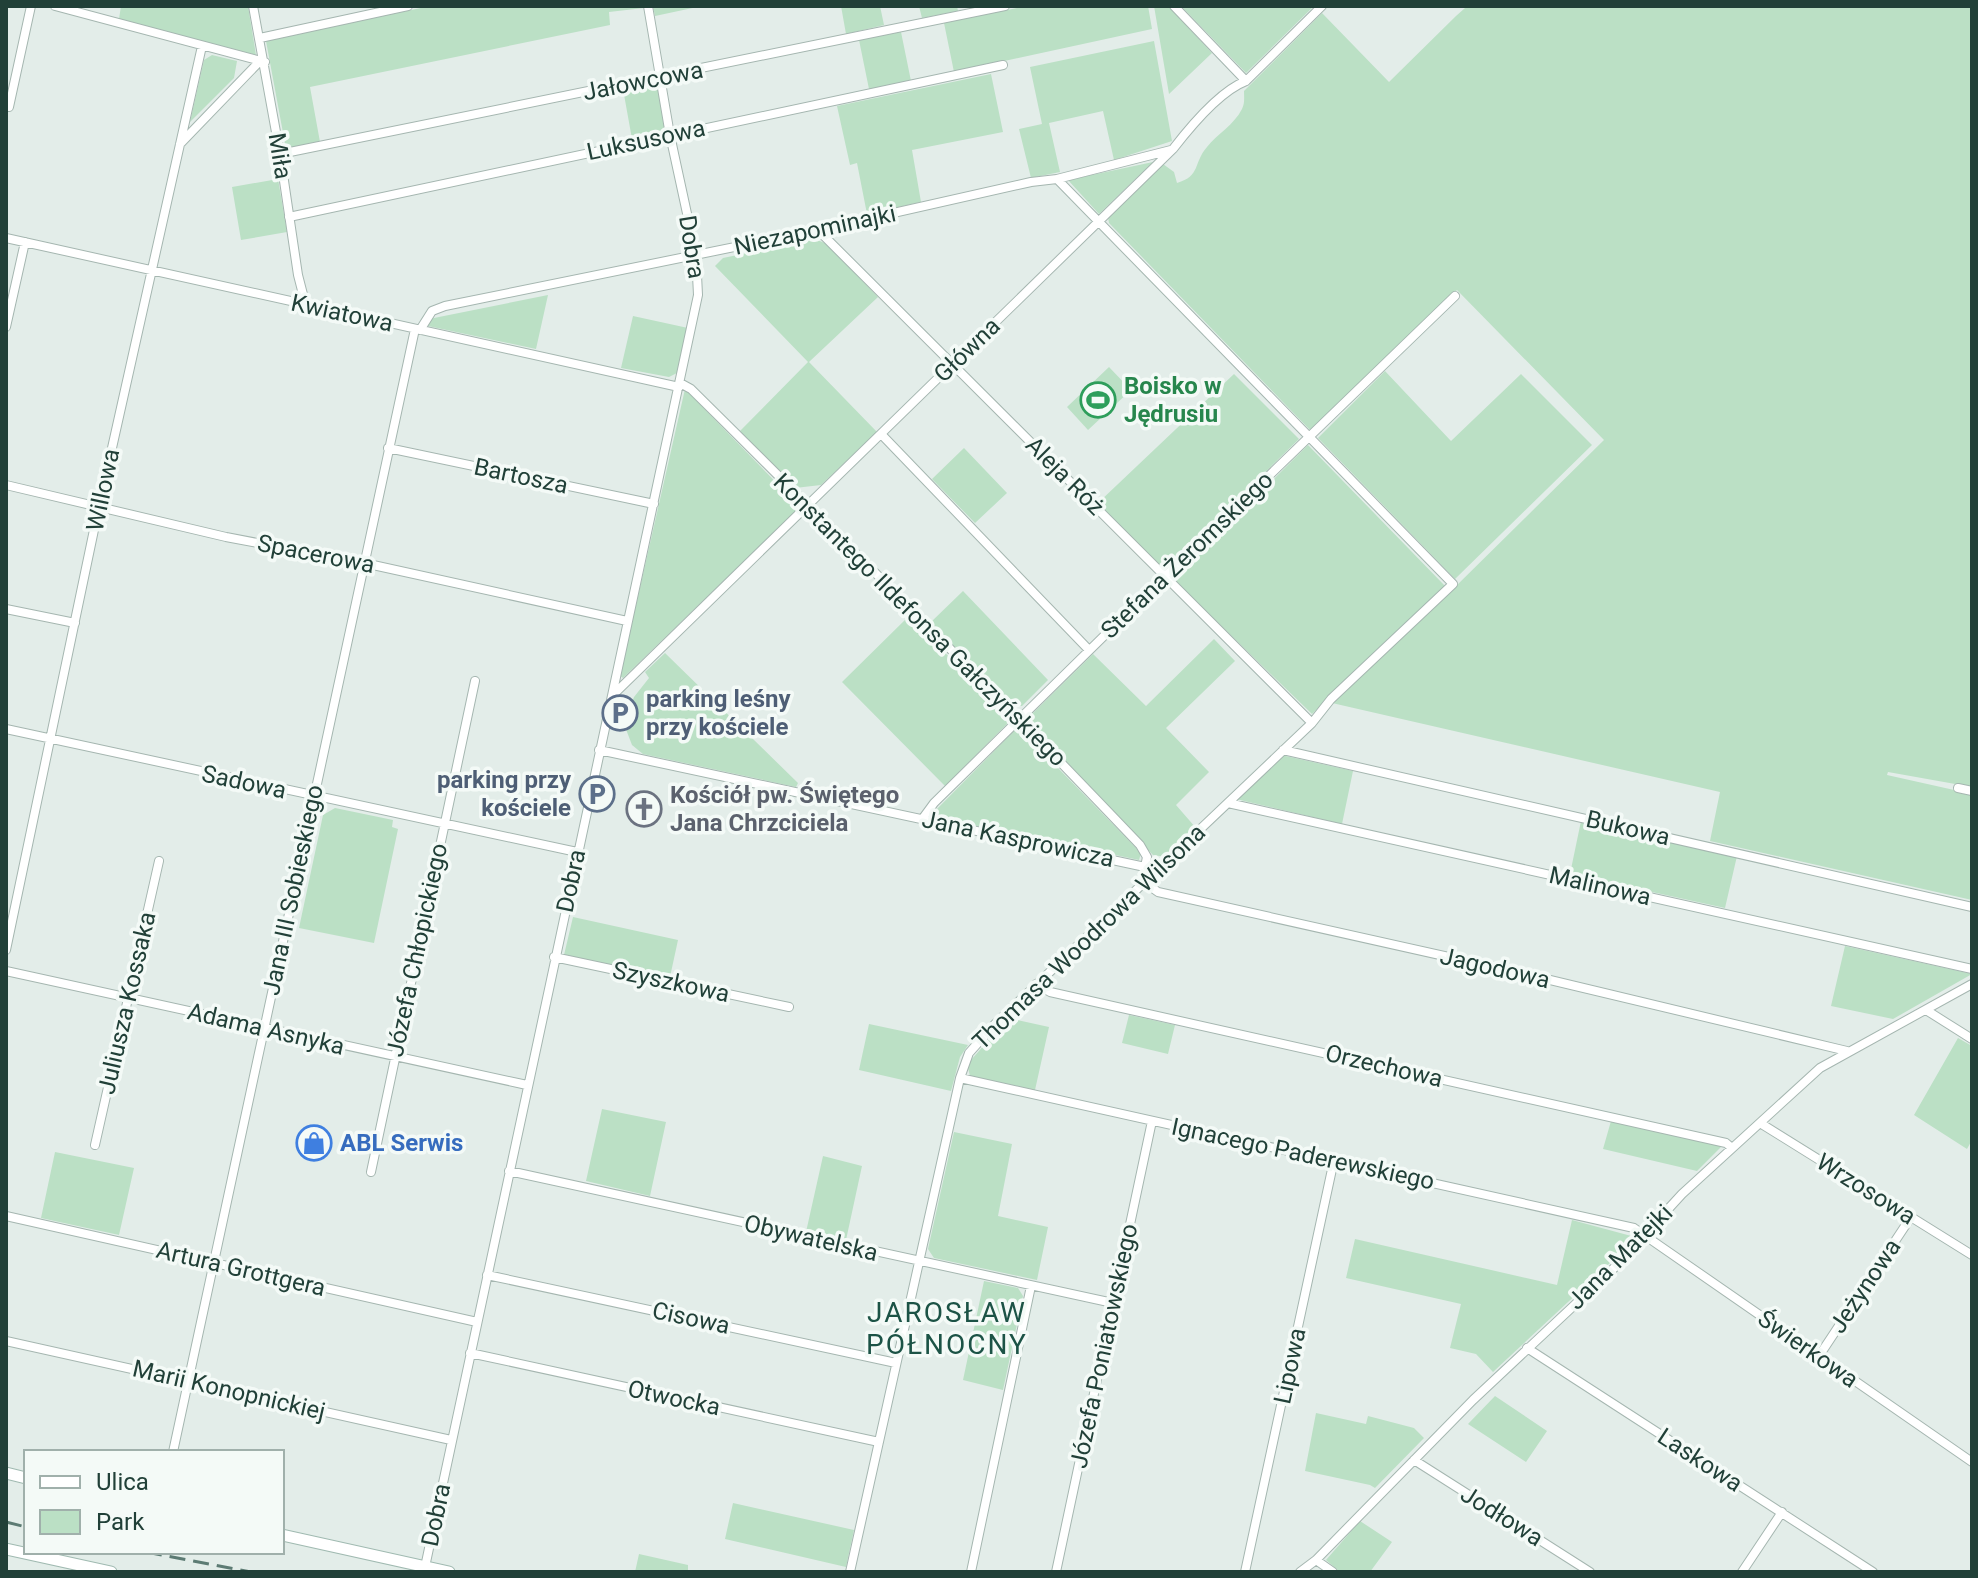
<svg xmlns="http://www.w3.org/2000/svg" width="1978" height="1578" font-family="Roboto,sans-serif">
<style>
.green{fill:#bbe0c5}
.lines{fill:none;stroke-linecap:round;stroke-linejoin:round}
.minor-casing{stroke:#a5b6b0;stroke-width:10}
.secondary-casing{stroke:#a0bab1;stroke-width:13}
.minor{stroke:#fff;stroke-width:8}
.secondary{stroke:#fff;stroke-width:11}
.rail{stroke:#5c7b73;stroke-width:3;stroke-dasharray:16 8;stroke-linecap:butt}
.labels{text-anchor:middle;stroke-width:7;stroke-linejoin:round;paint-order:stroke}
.street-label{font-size:24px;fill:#214038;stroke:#f4faf7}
.leisure-label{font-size:24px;font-weight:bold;fill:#27864d;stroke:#f4faf7;text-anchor:start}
.service-label{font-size:24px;font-weight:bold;fill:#4e5e75;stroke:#f4faf7;text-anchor:start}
.worship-label{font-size:24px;font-weight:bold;fill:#5b616d;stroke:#f4faf7;text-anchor:start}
.shop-label{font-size:24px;font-weight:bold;fill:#366cbe;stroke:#f4faf7;text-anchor:start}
.quarter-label{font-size:28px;letter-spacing:2px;fill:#1c5346;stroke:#f4faf7}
</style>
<rect width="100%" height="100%" fill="#e3ede9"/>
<path class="green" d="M121,6h127l8,49 -137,-36z
M430,6h213l1,2 -35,4 1,13 -300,62 10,55 -34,7 -20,-108z
M653,6h49l-47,10z
M841,6h39l4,19 -38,9z
M919,6h38l1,5 -36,7z
M1027,6h121l4,23 -198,43 -10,-49z
M1154,6h14l44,47 -43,41z
M1181,6h133l-68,67z
M1463,6h509v781l-84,-15 -1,3 85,19v106l-262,-59 10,-49 -388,-89 121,-114 151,-149 -147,-150 -146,141 -202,-208 -1,-6 55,-53 11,8 3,11c24,-7 16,-20 30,-36 10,-13 27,-22 35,-38 3,-6 2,-12 2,-18l78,-78 67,69 67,-66 9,-8z
M901,32l10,49 -42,8 -10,-49z
M1154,41l18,100 -58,19 -11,-49 -54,12 11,49 -29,6 -12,-49 23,-5 -12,-57z
M212,55l25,6 -3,17 -44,44 14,-62z
M991,74l12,58 -91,18 9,52 -54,12 -10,-51 -7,2 -13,-59z
M658,83l8,49 -34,7 -9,-50z
M1153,162l-54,52 -31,-34z
M278,179l9,53 -46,8 -9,-53z
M815,239l12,5 51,53 -69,65 68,70 -56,53 -26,3 -55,-57 68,-69 -93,-96 8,-8z
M548,295l-12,54 -108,-23 1,-7z
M633,316l55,12 -11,45 -8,4 -48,-9z
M1109,367l22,23 -43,40 -21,-23z
M1385,371l66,70 70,-67 71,71 -137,134 -137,-141z
M1234,374l65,65 -136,133 -65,-69z
M685,389l115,118 -177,171 -3,-2z
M1308,445l137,141 -133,128 -139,-135z
M964,448l43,45 -32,30 -43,-44z
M963,591l85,89 -26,26h-11l-81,-83z
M909,616l102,104 -66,66 -103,-104z
M1214,639l21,22 -69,67 43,44 -33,33 20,23 -30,29 -13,-2 -127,-129 1,-7 66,-65 53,52z
M665,653l133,130 -2,4 -153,-33 -11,-9 -8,-21 10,-27 15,-19 -4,-6z
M1018,727l123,126 -2,7 -209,-44z
M1281,755l72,16 -11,53 -106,-25z
M335,808l58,12 -1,7 6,2 -24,114 -75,-15 24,-113z
M1581,821l156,35 -12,52 -155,-34z
M573,917l105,23 -8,37 -106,-22z
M1845,946l127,28 -79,45 -62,-13z
M1129,1015l46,10 -7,29 -46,-11z
M1008,1018l41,9 -14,63 -65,-14 -2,-8 3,-8z
M869,1024l99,21 -8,12 -9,34 -92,-21z
M1958,1038l14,8v94l-5,9 -53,-34z
M602,1109l64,13 -16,74 -64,-15z
M1611,1121l111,25 -25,25 -94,-22z
M954,1132l58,12 -14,72 50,11 -11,53 -103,-22 -6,-9z
M55,1152l79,16 -15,67 -78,-17z
M823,1156l39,10 -16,74 -40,-8z
M1572,1220l63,17 -24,25 -118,110 -17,-18 -26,-6 11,-44 -115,-26 9,-39 202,46z
M984,1281l34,7 5,8 -20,94 -40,-10z
M1495,1396l52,35 -21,31 -58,-38z
M1316,1413l50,11 2,-8 46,12 10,10 -49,50 -5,-3 -65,-14z
M733,1503l121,27 -8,37 -121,-28z
M1360,1521l32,21 -22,30h-30l-14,-12z
M639,1554l49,11v7h-53z"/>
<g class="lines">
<defs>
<path id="minor" d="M55,6l210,56
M253,6l27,148 18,121 8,31
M1174,6l72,75
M260,38l148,-32
M9,107l22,-101
M180,144l80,-83
M280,154l725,-148
M289,217l714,-152
M818,230l494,493
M6,238l673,149
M6,327l19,-85
M420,330l12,-19 13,-5 373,-76 213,-48 26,-3 114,-29
M680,383l11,6c152,150 302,302 449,456l7,12 -2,10
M882,435l207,215
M388,448l266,56
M6,485l220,52 147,28 254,56
M6,609l69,14
M612,696l561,-547c17,-22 47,-58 73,-68l76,-75
M6,729l571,123
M599,750l546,117 4,3
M1283,750l689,157
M1958,788l14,3
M1228,803l744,166
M923,818l11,-15 230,-226 291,-281
M1144,882l14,10 367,82 322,77
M6,950l93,-444 103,-460
M554,957l235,50
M6,971l521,114
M1036,984l14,8 676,151 6,5
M1926,1010l46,29
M960,1078l674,150 338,234
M1760,1123l212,132
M95,1145l64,-284
M509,1171l604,132
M371,1172l104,-491
M6,1216l471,106
M487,1275l409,88
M6,1341l445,99
M1527,1348l346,224
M470,1353l409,89
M1819,1356l92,-139
M173,1452l242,-1123
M1414,1460l176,112
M1316,1560l17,12
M425,1567l273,-1272 -2,-40 -26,-120 -22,-129
M850,1572l110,-494 9,-25 25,-28 318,-302 19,-24 122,-115 -396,-405
M971,1572l60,-286
M1056,1572l96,-451
M1245,1572l89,-412
M1300,1572l16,-12 157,-160 141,-132 68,-74 138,-126 152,-84
M1742,1572l40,-60"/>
<path id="secondary" d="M6,1473l20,5
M282,1535l167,37
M6,1549l105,23"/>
</defs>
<use href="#minor" class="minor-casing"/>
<use href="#secondary" class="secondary-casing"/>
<use href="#minor" class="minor"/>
<use href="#secondary" class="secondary"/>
<path class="rail" d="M6,1522l20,5
M146,1552l105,20"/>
</g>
<defs>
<symbol id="stadium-ring" viewBox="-11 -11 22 22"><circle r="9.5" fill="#f4faf7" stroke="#2e9e5b" stroke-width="1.5"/><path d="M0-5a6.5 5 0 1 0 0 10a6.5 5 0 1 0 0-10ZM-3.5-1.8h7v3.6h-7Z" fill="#2e9e5b"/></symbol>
<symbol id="parking-ring" viewBox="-11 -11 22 22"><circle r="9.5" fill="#f4faf7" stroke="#5c6f8a" stroke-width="1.5"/><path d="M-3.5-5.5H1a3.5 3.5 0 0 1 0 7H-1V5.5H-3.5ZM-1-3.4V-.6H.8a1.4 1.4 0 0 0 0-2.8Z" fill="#5c6f8a"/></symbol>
<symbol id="church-ring" viewBox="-11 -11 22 22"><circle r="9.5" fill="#f4faf7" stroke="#6b7280" stroke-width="1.5"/><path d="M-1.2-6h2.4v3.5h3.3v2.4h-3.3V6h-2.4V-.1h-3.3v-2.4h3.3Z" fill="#6b7280"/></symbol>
<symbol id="shop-ring" viewBox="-11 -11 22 22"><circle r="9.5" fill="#f4faf7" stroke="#3f7fe0" stroke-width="1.5"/><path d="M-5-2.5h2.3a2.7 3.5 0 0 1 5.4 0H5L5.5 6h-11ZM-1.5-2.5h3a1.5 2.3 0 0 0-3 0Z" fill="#3f7fe0"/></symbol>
</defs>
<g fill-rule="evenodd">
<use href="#stadium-ring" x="1078" y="380" width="40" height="40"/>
<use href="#parking-ring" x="600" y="693" width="40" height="40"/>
<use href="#parking-ring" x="577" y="774" width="40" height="40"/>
<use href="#church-ring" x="624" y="789" width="40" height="40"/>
<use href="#shop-ring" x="294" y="1123" width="40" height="40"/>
</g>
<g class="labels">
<g class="street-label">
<text transform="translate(643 81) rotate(-11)" y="8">Jałowcowa</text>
<text transform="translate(646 140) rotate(-12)" y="8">Luksusowa</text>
<text transform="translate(280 156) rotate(81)" y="8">Miła</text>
<text transform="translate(815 230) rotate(-12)" y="8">Niezapominajki</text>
<text transform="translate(692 247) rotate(81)" y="8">Dobra</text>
<text transform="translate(342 313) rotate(12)" y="8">Kwiatowa</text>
<text transform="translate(967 350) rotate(-44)" y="8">Główna</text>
<text transform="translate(521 476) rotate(12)" y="8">Bartosza</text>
<text transform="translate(1065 476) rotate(45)" y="8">Aleja Róż</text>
<text transform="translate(103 490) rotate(-78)" y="8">Willowa</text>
<text transform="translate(316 554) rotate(11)" y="8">Spacerowa</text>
<text transform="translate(1187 555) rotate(-44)" y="8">Stefana Żeromskiego</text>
<text transform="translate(920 620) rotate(45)" y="8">Konstantego Ildefonsa Gałczyńskiego</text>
<text transform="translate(244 782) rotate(12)" y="8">Sadowa</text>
<text transform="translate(1628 828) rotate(13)" y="8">Bukowa</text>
<text transform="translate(1018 839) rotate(12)" y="8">Jana Kasprowicza</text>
<text transform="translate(571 881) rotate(-78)" y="8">Dobra</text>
<text transform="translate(1600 886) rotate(13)" y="8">Malinowa</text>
<text transform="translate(293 890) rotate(-78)" y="8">Jana III Sobieskiego</text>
<text transform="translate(1089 937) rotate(-44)" y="8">Thomasa Woodrowa Wilsona</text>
<text transform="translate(417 950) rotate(-78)" y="8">Józefa Chłopickiego</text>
<text transform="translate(1495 968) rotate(13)" y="8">Jagodowa</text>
<text transform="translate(671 982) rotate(12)" y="8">Szyszkowa</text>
<text transform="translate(127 1003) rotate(-77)" y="8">Juliusza Kossaka</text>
<text transform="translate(266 1029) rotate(13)" y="8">Adama Asnyka</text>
<text transform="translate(1384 1066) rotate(13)" y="8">Orzechowa</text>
<text transform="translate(1303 1154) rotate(12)" y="8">Ignacego Paderewskiego</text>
<text transform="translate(1866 1189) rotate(32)" y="8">Wrzosowa</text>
<text transform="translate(811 1238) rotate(13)" y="8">Obywatelska</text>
<text transform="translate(1620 1257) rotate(-45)" y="8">Jana Matejki</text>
<text transform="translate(241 1269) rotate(13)" y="8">Artura Grottgera</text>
<text transform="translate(1865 1286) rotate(-56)" y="8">Jeżynowa</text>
<text transform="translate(691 1318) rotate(12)" y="8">Cisowa</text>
<text transform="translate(1104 1346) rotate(-78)" y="8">Józefa Poniatowskiego</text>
<text transform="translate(1808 1349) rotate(35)" y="8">Świerkowa</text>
<text transform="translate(1290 1366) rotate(-78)" y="8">Lipowa</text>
<text transform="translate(229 1390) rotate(13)" y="8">Marii Konopnickiej</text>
<text transform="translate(674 1398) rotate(12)" y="8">Otwocka</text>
<text transform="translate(1700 1460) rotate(33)" y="8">Laskowa</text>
<text transform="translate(436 1515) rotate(-78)" y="8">Dobra</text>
<text transform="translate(1502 1516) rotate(32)" y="8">Jodłowa</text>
</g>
<g class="leisure-label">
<text x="1124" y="394">Boisko w<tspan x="1124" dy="28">Jędrusiu</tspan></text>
</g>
<g class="service-label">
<text x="646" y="707">parking leśny<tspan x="646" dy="28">przy kościele</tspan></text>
<text x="571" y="788" text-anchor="end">parking przy<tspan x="571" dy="28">kościele</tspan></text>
</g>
<g class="worship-label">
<text x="670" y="803">Kościół pw. Świętego<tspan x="670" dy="28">Jana Chrzciciela</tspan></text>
</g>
<g class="shop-label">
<text x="340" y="1151">ABL Serwis</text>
</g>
<g class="quarter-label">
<text x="947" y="1322">JAROSŁAW<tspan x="947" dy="32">PÓŁNOCNY</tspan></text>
</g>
</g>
<rect width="1978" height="1578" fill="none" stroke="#214038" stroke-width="16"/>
<rect x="24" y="1450" width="260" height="104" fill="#f4faf7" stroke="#a0b0ab" stroke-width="2"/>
<rect x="40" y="1476" width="40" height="12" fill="#ffffff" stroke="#a0b0ab" stroke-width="2"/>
<text x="96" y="1490" font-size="24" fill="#214038">Ulica</text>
<rect x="40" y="1510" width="40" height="24" fill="#bbe0c5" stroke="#a0b0ab" stroke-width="2"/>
<text x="96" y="1530" font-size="24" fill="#214038">Park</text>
</svg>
